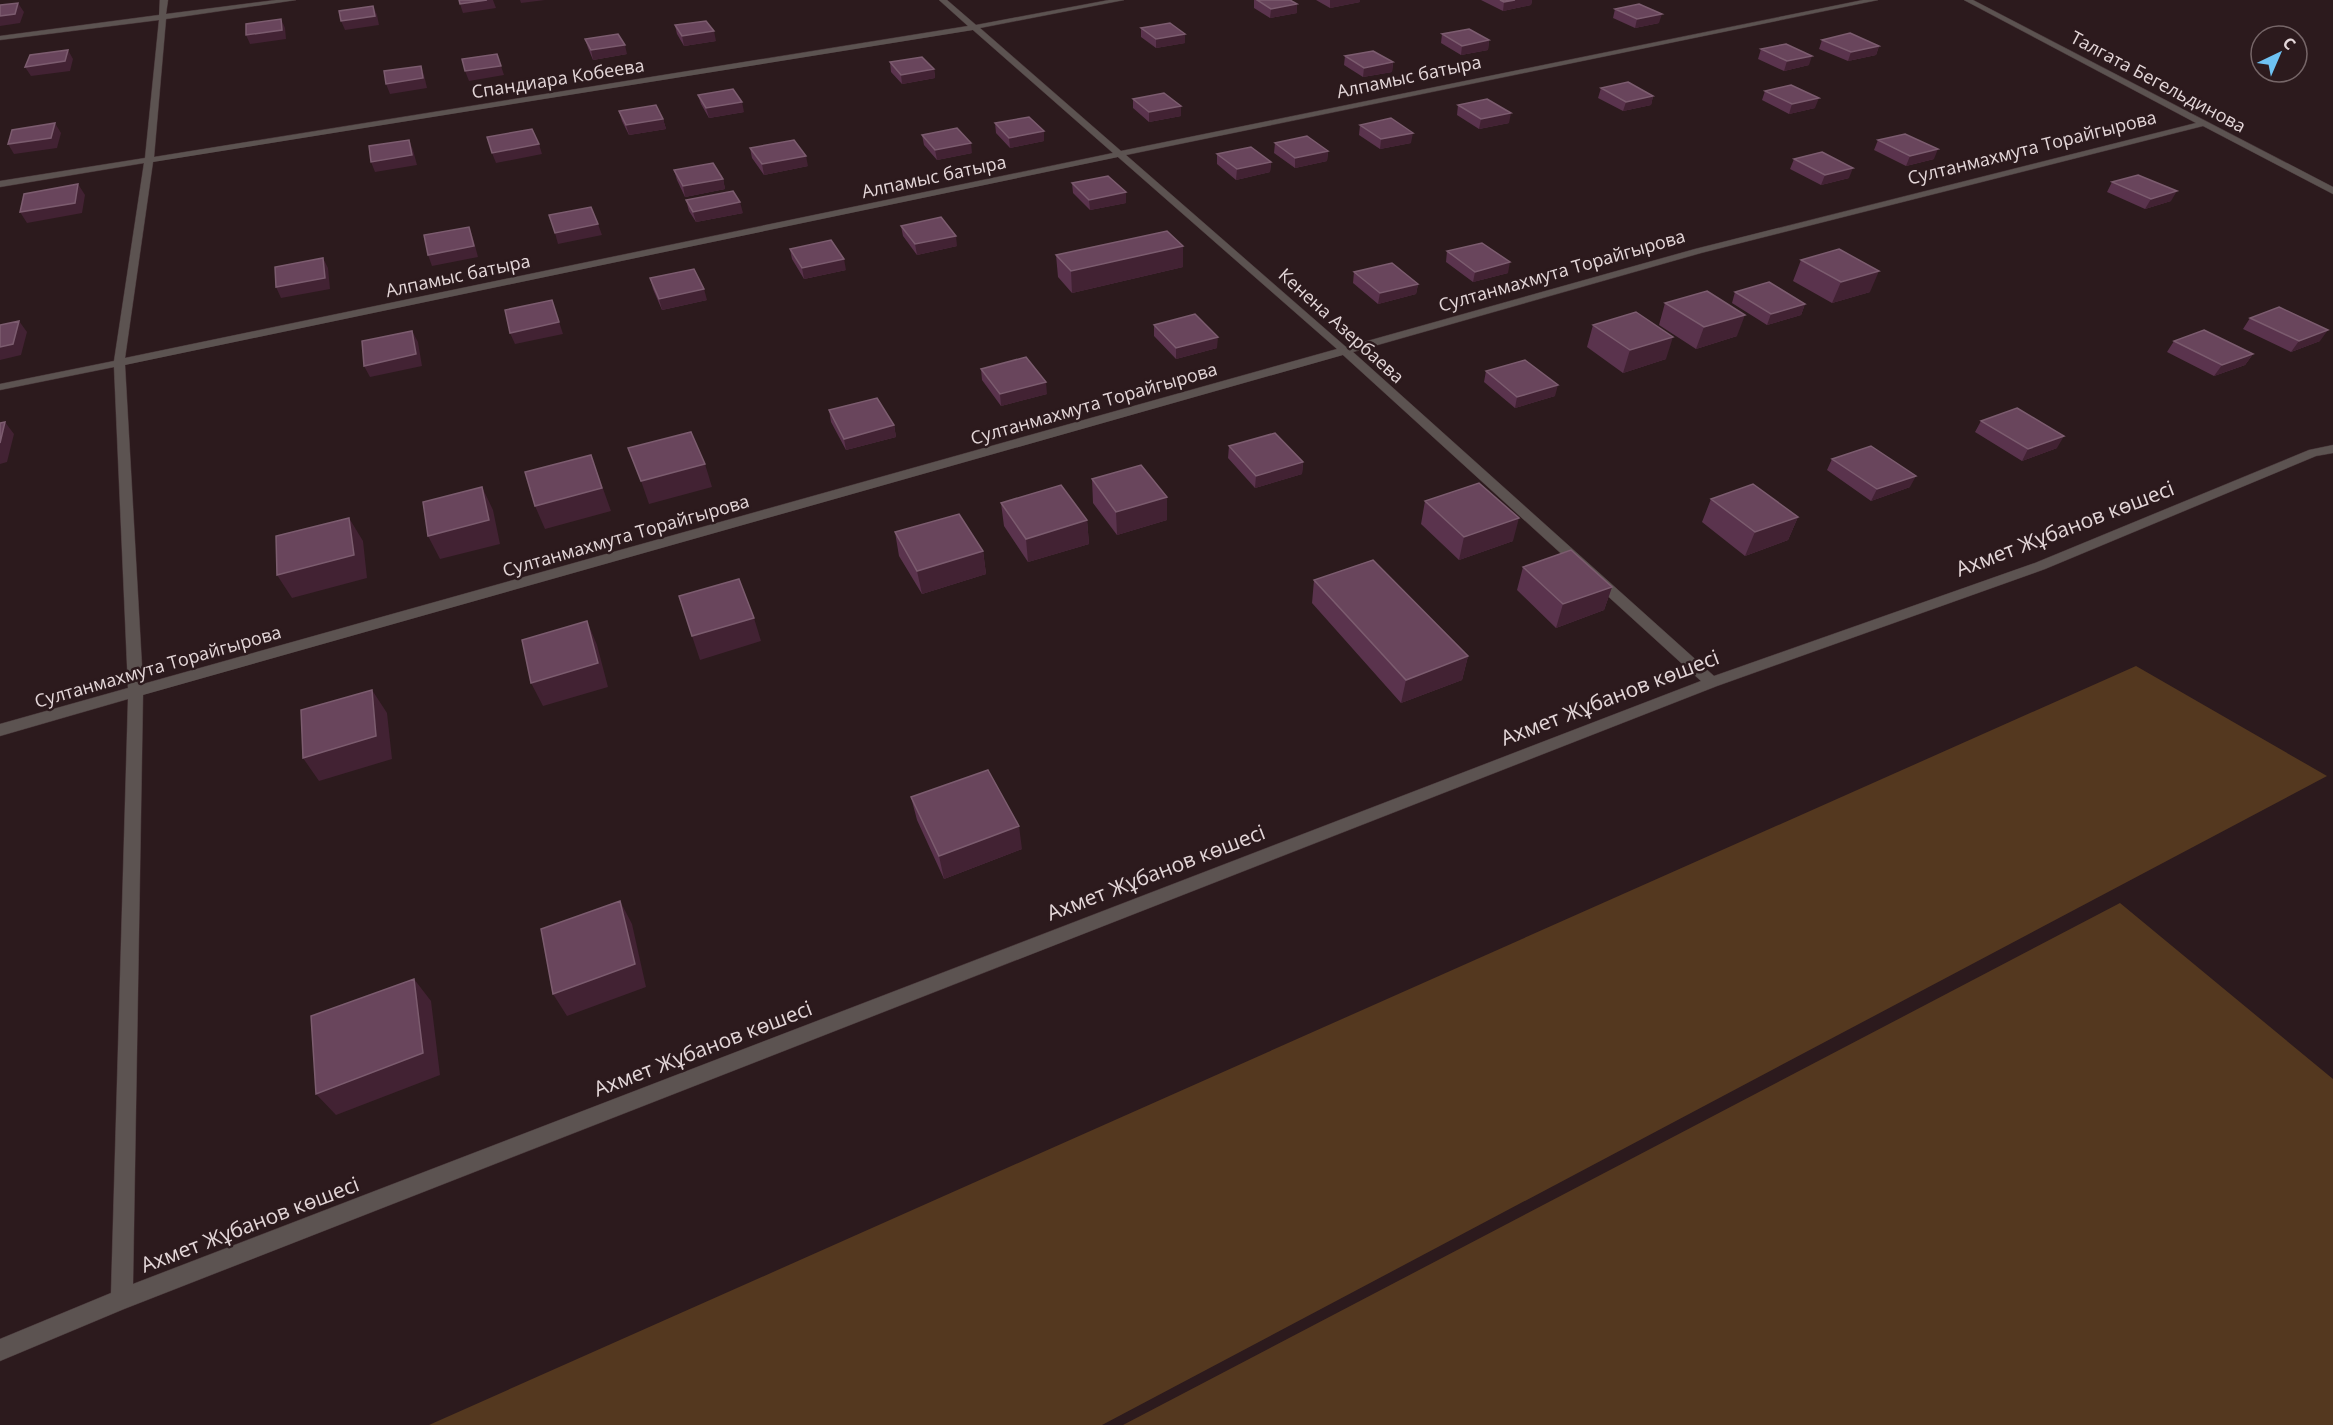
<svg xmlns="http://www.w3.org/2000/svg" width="2333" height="1425" font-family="'Open Sans',sans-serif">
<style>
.green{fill:#54381f}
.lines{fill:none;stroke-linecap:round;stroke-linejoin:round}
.minor-casing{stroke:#463437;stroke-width:1}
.minor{fill:#5c5351;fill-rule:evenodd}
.wall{fill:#5a334d}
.shaded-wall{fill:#422233}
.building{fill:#69455c;stroke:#7c5c6f;stroke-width:1.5}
.labels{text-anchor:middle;stroke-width:5;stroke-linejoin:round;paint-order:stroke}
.far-street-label{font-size:18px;fill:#e4d7d9;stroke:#2c1a1d}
.street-label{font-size:21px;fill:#e4d7d9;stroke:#2c1a1d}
</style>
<rect width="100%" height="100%" fill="#2c1a1d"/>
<path class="green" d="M2136,666l191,110 -1225,649h-673z
M2120,903l213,176v346h-1210z"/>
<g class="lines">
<defs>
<path id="minor" d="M160,0h8l-2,14 110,-14h20l-130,19 -12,138 814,-131 -29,-26h8l29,25 133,-25h15l-144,28 141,123 742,-151h15l-752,155 220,192 349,-98 501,-126 -232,-123h9l360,187v7l-130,-68 -502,127 -348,99 361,324 321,-113 274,-113 24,-5v8l-17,3 -271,113 -328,117 -1593,623 -124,52v-22l111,-46 17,-594 -128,37v-12l128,-36 -14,-321 -114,23v-6l114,-23 30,-198 -144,24v-6l145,-23 14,-138 -159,20v-4l159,-21zM973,30l140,123 -988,205 28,-196zM1118,157l219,192 -1194,335 -18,-319zM1343,355l358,326 -1568,603 10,-589z"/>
</defs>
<use href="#minor" class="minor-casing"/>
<use href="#minor" class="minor"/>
</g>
<path class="wall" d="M1254,0h36l7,13 -27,5 -16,-10z
M1316,0h44v2l-30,6z
M1481,0h51l-1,5 -28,6z
M1615,9l44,14 -24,5 -22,-10z
M675,25l41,16 -32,5 -7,-12z
M1141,28l44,15 -29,5 -15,-11z
M1442,34l47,6 -1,10 -27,5 -20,-12z
M585,39l42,15 -34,6 -5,-12z
M1822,40l57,6 -3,9 -28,6 -29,-12z
M1761,49l48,16 -25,6 -26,-12z
M1345,56l48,6 -1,10 -29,5 -19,-12z
M890,62l44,7 1,9 -33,6 -11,-12z
M1601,88l52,8 -2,9 -28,6 -25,-13z
M1765,91l50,17 -26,6 -27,-14z
M698,95l46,17 -35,6 -8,-14z
M1133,99l48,7v10l-32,6 -16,-14z
M1458,105l51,18 -30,6 -22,-14z
M619,111l44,8 3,10 -37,6 -7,-14z
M995,123l49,8v10l-34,7 -14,-15z
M1360,125l51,18 -31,6 -21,-14z
M922,135l50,18 -35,7 -13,-15z
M1878,140l56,19 -28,7 -32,-16z
M1275,143l53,8 -1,10 -32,7 -21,-15z
M750,148l58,18 -44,9 -12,-17z
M1217,154l54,8 -1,10 -34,8 -19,-16z
M1794,159l55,19 -28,7 -31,-16z
M674,170l49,9 2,10 -40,8 -8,-17z
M2112,182l59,19 -26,8 -38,-17z
M1072,183l54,9v11l-36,7 -17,-17z
M686,200l57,13 -47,9 -7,-11z
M901,226l56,20 -40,9 -14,-19z
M1183,246v21l-111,26 -14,-16 -2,-22z
M790,249l56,21 -42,9 -12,-20z
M1447,251l61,22 -35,9 -27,-20z
M1801,260l69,32 -38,11 -39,-22z
M1354,272l64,12 -2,10 -38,10 -25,-21z
M650,278l57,22 -45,10 -9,-21z
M1735,292l70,12 -4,11 -34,10 -35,-22z
M1665,303l72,33 -41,13 -37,-24z
M2250,318l70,23 -29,11 -48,-23z
M1154,325l63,23 -41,11 -22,-23z
M1593,325l73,34 -43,14 -36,-26z
M2174,341l79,13 -8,11 -31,11 -47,-24z
M981,369l66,25 -46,12 -19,-26z
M1486,371l69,25 -40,12 -31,-26z
M829,410l65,15 2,12 -50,13 -15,-28z
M1981,421l76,27 -35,13 -47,-29z
M1229,446l74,16 -1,12 -47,14 -27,-30z
M1832,459l78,28 -39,14 -44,-31z
M1092,479l75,41 -50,15 -24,-32z
M1711,499l87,18 -10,23 -43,16 -43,-34z
M1425,501l88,40 -54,19 -38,-36z
M1001,503l86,17 2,24 -61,18 -24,-36z
M895,532l88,19 3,23 -64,20 -23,-38z
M1523,567l89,20 -8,23 -48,18 -39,-38z
M1314,580l154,76 -6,24 -61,23 -89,-100z
M911,797l111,52 -78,30 -27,-59z"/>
<path class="shaded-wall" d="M487,0h6l3,8 -33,5 -3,-9z
M520,0h25l-24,3z
M1330,0h30v2l-30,6z
M1515,0h17l-1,5 -28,6 1,-9z
M18,3l6,9 -4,11 -20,3v-10z
M1297,4v9l-27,5 1,-9z
M373,6l4,9 2,10 -34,5 -4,-9z
M1662,14l-3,9 -24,5 2,-9z
M281,19l4,9 1,11 -36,5 -4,-9z
M714,31l2,10 -32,5 -2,-10z
M1185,34v9l-29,5v-9z
M1489,40l-1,10 -27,5 1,-9z
M625,45l2,9 -34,6 -2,-10z
M1879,46l-3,9 -28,6 3,-9z
M68,50l5,9 -3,12 -39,5 -6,-9z
M497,54l7,21 -35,6 -4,-10z
M1812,56l-3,9 -25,6 3,-10z
M1393,62l-1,10 -29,5 1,-9z
M421,66l3,9 3,13 -37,6 -4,-10z
M934,69l1,9 -33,6 -1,-9z
M1653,96l-2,9 -28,6 3,-9z
M1819,98l-4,10 -26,6 3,-10z
M742,102l2,10 -35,6 -3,-10z
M1181,106v10l-32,6v-10z
M1511,113l-2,10 -30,6 2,-10z
M663,119l3,10 -37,6 -3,-10z
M55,123l6,10 -4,15 -43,6 -6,-10z
M1044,131v10l-34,7 -1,-10z
M1413,133l-2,10 -31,6 1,-10z
M409,140l4,10 4,15 -42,7 -4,-10z
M971,143l1,10 -35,7 -2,-10z
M539,144l3,10 -46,9 -4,-10z
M1938,149l-4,10 -28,7 4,-10z
M1328,151l-1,10 -32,7v-10z
M806,156l2,10 -44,9 -2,-11z
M1271,162l-1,10 -34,8 1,-11z
M1853,168l-4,10 -28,7 4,-10z
M723,179l2,10 -40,8 -2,-11z
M78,184l7,11 -3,18 -55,10 -7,-11z
M2177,191l-6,10 -26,8 6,-10z
M1126,192v11l-36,7 -1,-10z
M740,202l3,11 -47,9 -3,-10z
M598,224l4,11 -44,9 -3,-11z
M469,227l4,11 5,19 -46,9 -4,-11z
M956,236l1,10 -40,9 -2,-11z
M1183,246v21l-111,26 -1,-22z
M323,258l5,10 2,21 -49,9 -5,-11z
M844,259l2,11 -42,9 -2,-11z
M1510,262l-2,11 -35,9 2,-10z
M1879,271l-9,21 -38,11 9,-21z
M1418,284l-2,10 -38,10 2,-11z
M704,289l3,11 -45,10 -3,-11z
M552,300l11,34 -48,10 -5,-11z
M1805,304l-4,11 -34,10 4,-11z
M1745,315l-8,21 -41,13 8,-22z
M19,321l8,11 -6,23 -21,5v-13z
M2328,330l-8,11 -29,11 8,-11z
M412,331l6,11 4,24 -52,11 -6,-11z
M1218,337l-1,11 -41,11v-11z
M1673,337l-7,22 -43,14 7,-23z
M2253,354l-8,11 -31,11 8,-11z
M1046,382l1,12 -46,12 -1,-12z
M1558,385l-3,11 -40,12 2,-11z
M5,422l9,12 -7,28 -7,2v-21z
M894,425l2,12 -50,13 -2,-11z
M2064,436l-7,12 -35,13 6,-12z
M591,455l20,56 -66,18 -10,-23z
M1303,462l-1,12 -47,14 1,-12z
M705,464l7,23 -63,17 -8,-23z
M1916,476l-6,11 -39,14 6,-12z
M482,487l11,23 7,34 -60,15 -12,-23z
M1167,497v23l-50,15 -1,-23z
M1798,517l-10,23 -43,16 10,-24z
M349,518l14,23 4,37 -75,20 -15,-23z
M1519,518l-6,23 -54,19 5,-23z
M1087,520l2,24 -61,18 -2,-23z
M983,551l3,23 -64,20 -5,-23z
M1612,587l-8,23 -48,18 7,-24z
M754,618l7,23 -61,19 -8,-24z
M587,621l10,24 11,42 -65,19 -12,-23z
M1468,656l-6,24 -61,23 5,-23z
M372,690l15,23 5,46 -73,22 -16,-23z
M1019,826l3,23 -78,30 -5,-23z
M620,901l12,23 14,63 -79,29 -14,-22z
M414,979l17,22 9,74 -104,40 -20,-21z"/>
<path class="building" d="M459,0h28l-27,4z
M1257,0h33l7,4 -26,5z
M1500,0h15l-11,2z
M18,3l-3,11 -15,2v-11z
M1639,4l23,10 -25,5 -22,-10z
M373,6l2,10 -34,5 -2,-10z
M281,19l1,11 -36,5v-11z
M706,21l8,10 -32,5 -7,-11z
M1170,23l15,11 -29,5 -15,-11z
M1469,29l20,11 -27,6 -20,-12z
M1850,33l29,13 -28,6 -29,-12z
M618,34l7,11 -34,5 -6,-11z
M1786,44l26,12 -25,5 -26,-12z
M68,50l-3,11 -40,6 5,-12z
M1373,51l20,11 -29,6 -19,-12z
M497,54l4,12 -36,5 -3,-12z
M922,57l12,12 -33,6 -11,-13z
M421,66l2,12 -37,6 -2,-13z
M1628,82l25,14 -27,6 -25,-14z
M1791,85l28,13 -27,6 -27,-13z
M733,89l9,13 -36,6 -8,-13z
M1164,93l17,13 -32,6 -16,-13z
M1487,99l24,14 -30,6 -23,-14z
M656,105l7,14 -37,6 -7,-14z
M1029,117l15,14 -35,7 -14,-15z
M1391,118l22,15 -32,6 -21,-14z
M55,123l-4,15 -43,6 4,-14z
M957,128l14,15 -36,7 -13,-15z
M532,129l7,15 -47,9 -5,-16z
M1905,134l33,15 -28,7 -32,-16z
M1307,136l21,15 -33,7 -20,-15z
M409,140l3,15 -41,7 -2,-16z
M794,140l12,16 -44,8 -12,-16z
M1251,147l20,15 -34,7 -20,-15z
M1822,152l31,16 -28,7 -31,-16z
M713,163l10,16 -40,7 -9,-16z
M2138,175l39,16 -26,8 -39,-17z
M1108,176l18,16 -37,8 -17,-17z
M78,184l-3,19 -55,9 4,-18z
M733,191l7,11 -47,10 -7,-12z
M591,207l7,17 -43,9 -6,-18z
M941,217l15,19 -41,8 -14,-18z
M469,227l5,19 -46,9 -4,-20z
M1167,231l16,15 -112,25 -15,-16z
M831,240l13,19 -42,9 -12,-19z
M1482,243l28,19 -35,10 -28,-21z
M1839,249l40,22 -38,11 -40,-22z
M323,258l2,20 -49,9 -1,-20z
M1392,263l26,21 -38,9 -26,-21z
M694,269l10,20 -45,10 -9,-21z
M1769,282l36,22 -34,10 -36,-22z
M1707,291l38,24 -41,12 -39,-24z
M552,300l7,22 -49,11 -5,-23z
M2279,307l49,23 -29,11 -49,-23z
M1636,312l37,25 -43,13 -37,-25z
M1195,314l23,23 -42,11 -22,-23z
M19,321l-6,23 -13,3v-22z
M2204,330l49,24 -31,11 -48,-24z
M412,331l4,23 -52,12 -2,-25z
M1026,357l20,25 -46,12 -19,-25z
M1525,360l33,25 -41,12 -31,-26z
M877,398l17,27 -50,14 -15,-29z
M2017,408l47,28 -36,13 -47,-28z
M5,422l-5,21v-20z
M691,432l14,32 -64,17 -13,-33z
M1275,433l28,29 -47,14 -27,-30z
M1871,446l45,30 -39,13 -45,-30z
M591,455l11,33 -67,18 -10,-34z
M1141,465l26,32 -51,15 -24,-33z
M1479,483l40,35 -55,19 -39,-36z
M1753,484l45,33 -43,15 -44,-33z
M1061,485l26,35 -61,19 -25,-36z
M482,487l7,33 -61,16 -5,-34z
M959,514l24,37 -66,20 -22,-39z
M349,518l5,37 -77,20 -1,-39z
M1571,550l41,37 -49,17 -40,-37z
M1373,560l95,96 -62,24 -92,-100z
M739,579l15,39 -62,18 -13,-40z
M587,621l11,42 -67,20 -9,-43z
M372,690l4,46 -73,22 -2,-48z
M988,770l31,56 -80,30 -28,-59z
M620,901l15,63 -82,30 -12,-65z
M414,979l9,74 -107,41 -5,-78z"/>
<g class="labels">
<g class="far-street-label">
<text transform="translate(1409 77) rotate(-12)" y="6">Алпамыс батыра</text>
<text transform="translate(558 79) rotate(-9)" y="6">Спандиара Кобеева</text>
<text transform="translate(2158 82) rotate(28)" y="6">Талгата Бегельдинова</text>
<text transform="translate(2032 148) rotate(-14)" y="6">Султанмахмута Торайгырова</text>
<text transform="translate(934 177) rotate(-12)" y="6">Алпамыс батыра</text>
<text transform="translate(1562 271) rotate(-16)" y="6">Султанмахмута Торайгырова</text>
<text transform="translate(458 276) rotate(-12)" y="6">Алпамыс батыра</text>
<text transform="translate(1341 326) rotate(42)" y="6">Кенена Азербаева</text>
<text transform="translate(1094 404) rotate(-16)" y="6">Султанмахмута Торайгырова</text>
<text transform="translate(626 536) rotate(-16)" y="6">Султанмахмута Торайгырова</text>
<text transform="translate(158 667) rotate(-16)" y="6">Султанмахмута Торайгырова</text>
</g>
<g class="street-label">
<text transform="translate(2065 529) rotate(-21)" y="7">Ахмет Жұбанов көшесі</text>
<text transform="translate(1610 698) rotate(-21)" y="7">Ахмет Жұбанов көшесі</text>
<text transform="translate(1156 873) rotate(-21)" y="7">Ахмет Жұбанов көшесі</text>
<text transform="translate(703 1049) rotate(-21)" y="7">Ахмет Жұбанов көшесі</text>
<text transform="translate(250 1225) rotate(-21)" y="7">Ахмет Жұбанов көшесі</text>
</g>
</g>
<g transform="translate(2279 54) rotate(44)"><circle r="28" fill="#2c1a1d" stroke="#766668" stroke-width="1.5"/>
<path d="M0-4.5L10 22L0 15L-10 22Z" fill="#6ec2f3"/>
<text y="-9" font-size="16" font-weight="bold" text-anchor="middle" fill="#e4d7d9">С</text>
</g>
</svg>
